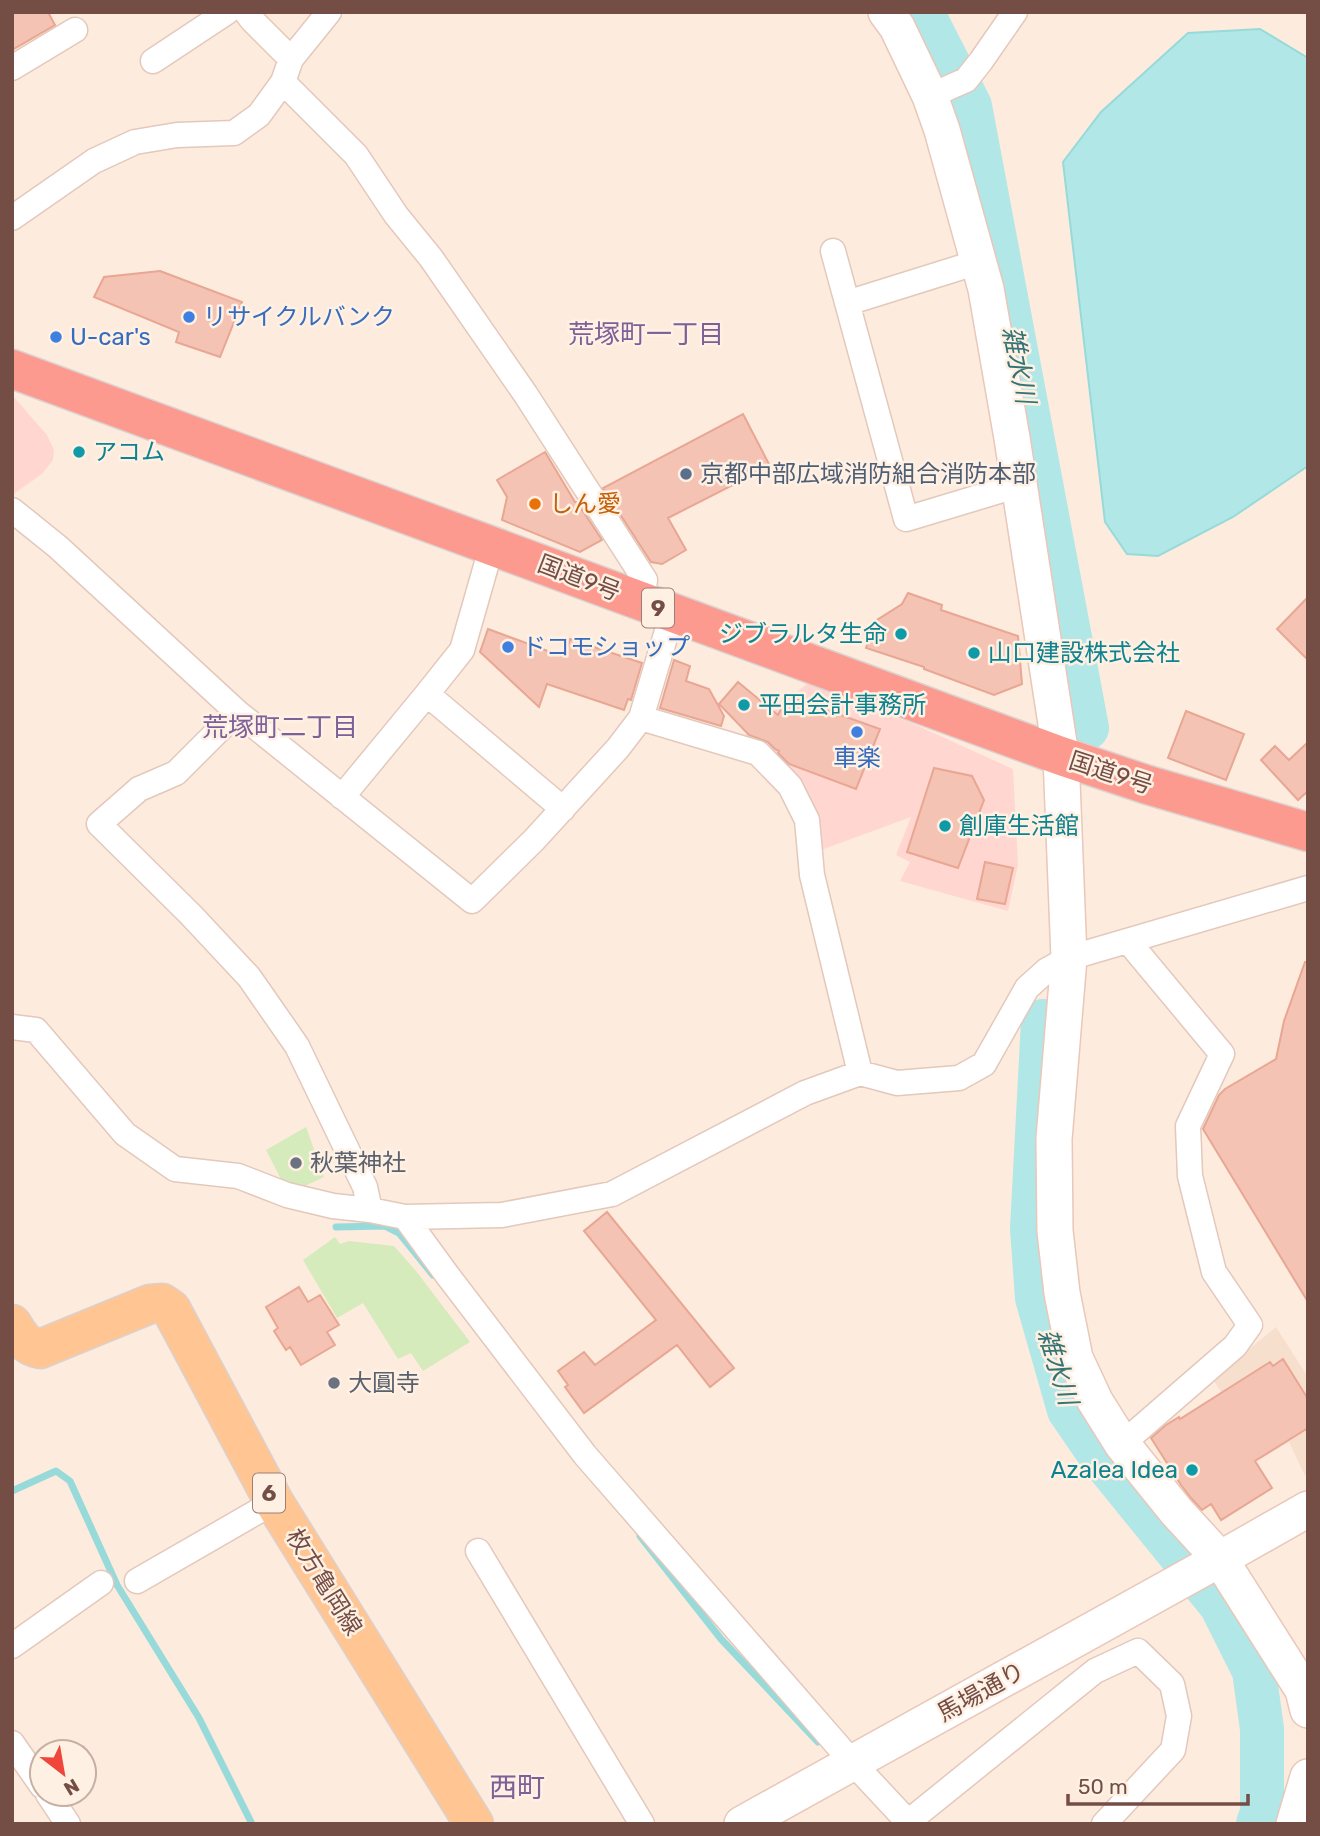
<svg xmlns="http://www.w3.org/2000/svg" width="1320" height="1836" font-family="Rubik,'Noto Sans JP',sans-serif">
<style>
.residential{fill:#f7dfce}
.commercial{fill:#ffd6d0}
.green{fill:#d6ebbc}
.water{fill:#b1e7e6;stroke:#97dad9;stroke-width:2}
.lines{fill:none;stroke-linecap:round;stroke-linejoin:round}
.stream{stroke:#97dad9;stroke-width:7}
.river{stroke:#b1e7e6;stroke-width:44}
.building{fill:#f4c3b3;stroke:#e8a693;stroke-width:2}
.street-casing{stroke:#e3c8bc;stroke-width:27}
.secondary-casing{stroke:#e9c7b9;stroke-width:38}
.primary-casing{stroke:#dbd1cf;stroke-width:41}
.highway-casing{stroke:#dbd1cf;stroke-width:41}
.street{stroke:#fff;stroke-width:24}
.secondary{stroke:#fff;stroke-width:35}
.primary{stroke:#ffc592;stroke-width:38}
.highway{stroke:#fc9a90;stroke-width:38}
.shop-dot{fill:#3f7fe0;stroke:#fff0e4;stroke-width:2.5}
.culture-dot{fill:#0f9aa8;stroke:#fff0e4;stroke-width:2.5}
.service-dot{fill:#5c6f8a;stroke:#fff0e4;stroke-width:2.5}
.food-dot{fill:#e8710a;stroke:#fff0e4;stroke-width:2.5}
.worship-dot{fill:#6b7280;stroke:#fff0e4;stroke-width:2.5}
.labels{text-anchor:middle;stroke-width:5;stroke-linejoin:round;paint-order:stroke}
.shield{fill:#fff0e4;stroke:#9e7f75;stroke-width:2}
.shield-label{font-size:23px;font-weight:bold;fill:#744e45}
.shop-label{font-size:24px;fill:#366cbe;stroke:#fff0e4;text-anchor:start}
.culture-label{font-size:24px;fill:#0d838f;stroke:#fff0e4;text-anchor:start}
.service-label{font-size:24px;fill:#4e5e75;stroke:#fff0e4;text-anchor:start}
.food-label{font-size:24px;fill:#c56008;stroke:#fff0e4;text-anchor:start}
.street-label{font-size:24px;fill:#744e45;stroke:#fff0e4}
.worship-label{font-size:24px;fill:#5b616d;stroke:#fff0e4;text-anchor:start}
.neighbourhood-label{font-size:26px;fill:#7c6098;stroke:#fff0e4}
.water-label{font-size:26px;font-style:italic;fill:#357474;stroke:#fff0e4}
.quarter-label{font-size:28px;fill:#7c6098;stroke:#fff0e4}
</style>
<rect width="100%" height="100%" fill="#fdecdd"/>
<path class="residential" d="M1276,1327l32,50v98l-3,1 -16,-34 -28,17 -48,-80z"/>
<path class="commercial" d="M12,395l35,40 7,15 -1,10 -11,14 -30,21z
M808,683l108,42 97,44 5,96 -10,46 -108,-30 10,-19 -14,-7 15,-38 -90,33 -32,-76 -44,-39z"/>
<path class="green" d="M306,1127l18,50 -19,9 -23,-5 -16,-31z
M335,1237l5,7 9,-3 45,5 22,25 54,71 -47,29 -12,-18 -13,6 -35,-56 -26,15 -34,-58z"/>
<path class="water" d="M1260,29l48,29v408l-75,51 -75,39 -31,-2 -22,-32 -42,-360 38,-50 87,-79z"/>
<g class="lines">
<path class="stream" d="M336,1227l49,-1 14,7 34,42
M12,1491l44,-20 14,10 47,104 82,133 53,106
M640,1536l81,103 97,103"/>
<path class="river" d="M922,12l48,94 117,622
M1043,1021l-11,208 5,69 32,112 35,51 117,144 33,66 8,58v83l-4,12"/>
</g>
<path class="building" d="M12,12h36l7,13 -43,25z
M160,271l82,31 -22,55 -44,-15 3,-10 -85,-35 10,-20z
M743,414l27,52 -102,52 18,32 -24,14 -11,-2 -48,-74z
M545,452l30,50h2l25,38 -22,12 -78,-32 5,-23 -10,-17z
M908,593l34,12 -1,5 77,26 4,48 -28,11 -70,-26v-2l-58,-19 11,-28 25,-16z
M1308,597v63l-31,-31z
M488,629l76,28 6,-18 72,24 -11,37 -3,-1 -4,11 -77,-26 -8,23 -59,-55z
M674,660l16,6 -4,15 23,8 15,27 -3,10 -61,-18z
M738,682l40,33 6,-11 8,3 4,-8 84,30 -24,60 -67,-25 -11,-11 1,-2 -4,-2 -7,-7 -19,-7 -30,-31z
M1186,711l58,23 -18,46 -58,-22z
M1308,742v49l-10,9 -37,-40 14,-14 14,14z
M934,768l38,8 12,24 -26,68 -51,-16z
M985,862l28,6 -8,36 -28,-5z
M1305,962h3v340l-105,-173 16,-34 6,-6 51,-30 8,-38z
M607,1212l127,156 -24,19 -33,-42 -93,68 -19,-26 3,-2 -10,-14 26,-19 11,13 61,-45 -72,-89z
M299,1287l9,15 12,-7 19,30 -12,7 8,13 -34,20 -11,-18 -4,3 -12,-19 4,-3 -12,-21z
M1283,1359l25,40v29l-53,33 17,27 -51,32 -10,-16 -9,6 -11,-12 -10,-13 -30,-47 15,-13 13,-8 1,2 90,-57 3,4z"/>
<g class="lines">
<defs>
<path id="street" d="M246,12l6,8 39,39
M153,61l74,-49
M12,68l63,-38
M283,82l73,73 40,60 35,43 95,137 119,185 -3,21
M930,96l36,-16 15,-19 34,-49
M12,218l82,-57 41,-19 42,-7 57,-2 25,-18 24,-33 8,-23 38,-47
M833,251l73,268 113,-34
M847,303l131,-41
M12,510l46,37 179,165 235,189 62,-61 84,-92 23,-30 31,-104
M427,694l136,115
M237,712l-61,61 -37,16 -40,35 92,91 58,62 48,69 68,141 5,23
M641,718l117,35 32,33 17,34 5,55 48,198
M342,797l85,-103 35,-44 30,-105
M12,1027l24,3 89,104 50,35 63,7 49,19 46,11 37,4 35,7 97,-2 110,-21 193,-101 55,-20 37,10 62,-5 25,-14 43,-76 20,-18 22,-12 239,-70
M405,1217l43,59 137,179 268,308 57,61
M1122,1444l113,-98 15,-21 -36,-53 -24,-96 -2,-50 34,-72 -94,-113
M478,1551l164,273
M137,1581l137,-79
M12,1646l89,-63
M12,1743l30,43
M48,1794l20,30
M908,1822l187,-151 43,-20 34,33 7,32 -6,34 -69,74"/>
<path id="secondary" d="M886,12l11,15 33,69 12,34 44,159 26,149 49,318 8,202 -15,181 1,92 7,62 13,65 20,43 27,43 54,67 44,48 83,131 5,20
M742,1824l462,-256 104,-59
M1294,1824l14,-47"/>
<path id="primary" d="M12,1324c8,13 13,22 28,25l110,-45 12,-1 9,6 103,193 200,322"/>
<path id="highway" d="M12,369l1049,387 87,29 160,47"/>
</defs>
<use href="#street" class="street-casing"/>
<use href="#secondary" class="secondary-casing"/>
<use href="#primary" class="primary-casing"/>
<use href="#highway" class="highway-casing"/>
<use href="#street" class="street"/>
<use href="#secondary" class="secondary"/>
<use href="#primary" class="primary"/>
<use href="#highway" class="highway"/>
</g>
<g class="shop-dot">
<circle cx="189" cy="317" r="7"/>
<circle cx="56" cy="337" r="7"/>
<circle cx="508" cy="647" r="7"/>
<circle cx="857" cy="732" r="7"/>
</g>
<g class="culture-dot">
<circle cx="79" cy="452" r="7"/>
<circle cx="901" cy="634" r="7"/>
<circle cx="974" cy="653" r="7"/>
<circle cx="744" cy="705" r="7"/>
<circle cx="945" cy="826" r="7"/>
<circle cx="1192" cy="1470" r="7"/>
</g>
<circle class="service-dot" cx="686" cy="474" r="7"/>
<circle class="food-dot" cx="535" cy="504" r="7"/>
<g class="worship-dot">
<circle cx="296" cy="1163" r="7"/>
<circle cx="334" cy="1383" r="7"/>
</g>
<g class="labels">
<g class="shield">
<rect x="642" y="588.5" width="32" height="39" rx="5"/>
<rect x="253" y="1473.5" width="32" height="39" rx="5"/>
</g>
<g class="shield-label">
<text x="658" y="616">9</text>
<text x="269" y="1501">6</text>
</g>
<g class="shop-label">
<text x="203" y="325">リサイクルバンク</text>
<text x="70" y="345">U-car's</text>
<text x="522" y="655">ドコモショップ</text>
<text x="857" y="766" text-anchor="middle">車楽</text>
</g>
<g class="culture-label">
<text x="93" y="460">アコム</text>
<text x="887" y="642" text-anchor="end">ジブラルタ生命</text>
<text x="988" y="661">山口建設株式会社</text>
<text x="758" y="713">平田会計事務所</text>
<text x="959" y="834">創庫生活館</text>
<text x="1178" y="1478" text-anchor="end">Azalea Idea</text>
</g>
<g class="service-label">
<text x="700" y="482">京都中部広域消防組合消防本部</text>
</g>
<g class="food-label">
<text x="549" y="512">しん愛</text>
</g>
<g class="street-label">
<text transform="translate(579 578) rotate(21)" y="8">国道9号</text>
<text transform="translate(1111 773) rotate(18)" y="8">国道9号</text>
<text transform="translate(324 1582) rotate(58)" y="8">枚方亀岡線</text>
<text transform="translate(981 1692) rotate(-29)" y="8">馬場通り</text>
</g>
<g class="worship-label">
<text x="310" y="1171">秋葉神社</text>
<text x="348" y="1391">大圓寺</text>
</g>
<g class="neighbourhood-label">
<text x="646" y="343">荒塚町一丁目</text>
<text x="280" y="736">荒塚町二丁目</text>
</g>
<g class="water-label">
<text transform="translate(1019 365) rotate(79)" y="9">雑水川</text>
<text transform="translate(1058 1367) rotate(73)" y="9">雑水川</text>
</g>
<g class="quarter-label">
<text x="517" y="1797">西町</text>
</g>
</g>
<rect width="1320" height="1836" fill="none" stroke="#744e45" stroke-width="28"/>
<g transform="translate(63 1773) rotate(149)"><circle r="33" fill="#fff0e4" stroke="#c7afa4" stroke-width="2"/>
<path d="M0-5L12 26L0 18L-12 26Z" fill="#ef453a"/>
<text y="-10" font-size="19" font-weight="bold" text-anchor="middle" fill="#744e45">N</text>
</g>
<path d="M1068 1794v10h180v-10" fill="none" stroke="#744e45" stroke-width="3.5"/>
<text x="1078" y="1794" font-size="21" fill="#744e45" stroke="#fff0e4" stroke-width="5" paint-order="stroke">50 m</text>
</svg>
